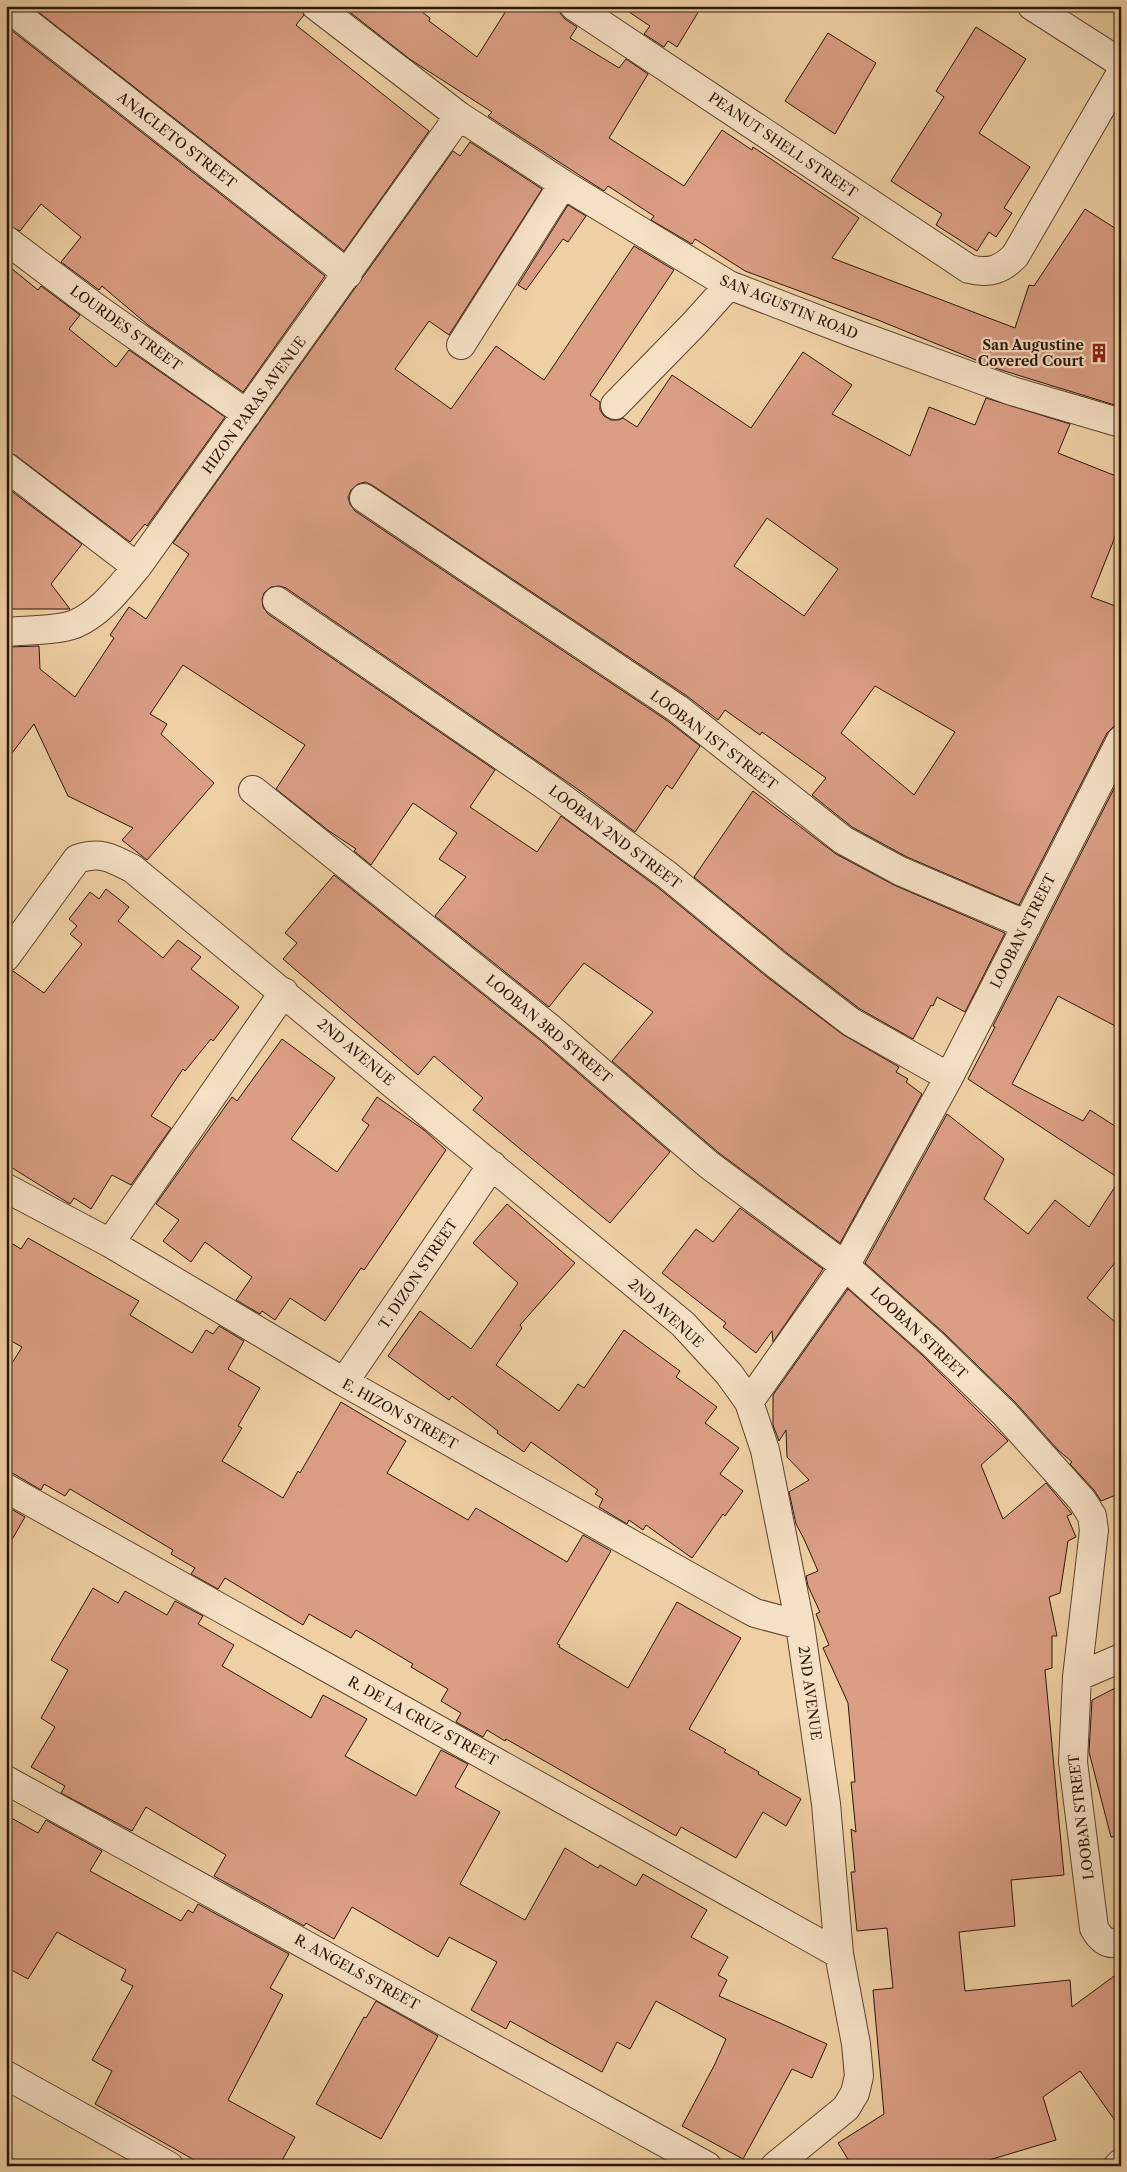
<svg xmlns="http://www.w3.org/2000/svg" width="1127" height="2172" font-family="'Libre Caslon Text',serif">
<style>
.building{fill:#da9e85;stroke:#2b1607;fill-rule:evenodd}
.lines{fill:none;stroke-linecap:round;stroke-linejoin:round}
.minor-casing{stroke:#5c442e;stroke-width:30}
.minor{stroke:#f5e0c4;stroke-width:28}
.labels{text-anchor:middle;stroke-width:4.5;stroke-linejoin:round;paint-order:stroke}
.street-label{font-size:14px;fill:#2b1607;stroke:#f5e0c4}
.poi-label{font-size:14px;font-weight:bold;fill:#2b1607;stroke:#f5e0c4;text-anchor:end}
</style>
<rect width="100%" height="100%" fill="#efd0a4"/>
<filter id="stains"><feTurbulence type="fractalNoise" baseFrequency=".004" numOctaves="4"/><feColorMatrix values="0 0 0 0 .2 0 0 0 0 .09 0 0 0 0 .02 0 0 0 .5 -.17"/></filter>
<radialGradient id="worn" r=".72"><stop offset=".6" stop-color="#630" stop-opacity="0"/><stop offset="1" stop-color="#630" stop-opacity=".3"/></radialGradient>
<path class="building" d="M41,6h260l3,9 -8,10 133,106 -85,120 -307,-240z
M342,6h72l16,12 -1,3 48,36 32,-51h50l1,7 5,6 12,8 -7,11 49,30 7,-9 22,15 -39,64 75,48 38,-56 30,20 1,-3 106,71 -27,40 183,70 14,-43 5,1 51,-77 36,23v175l-123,-38 -120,-49 -133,-49 -50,-32 -3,5 -41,-24 3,-4 -46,-30 -4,5 -116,-75 4,-4 -81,-52z
M620,6h82l-25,41 -9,-6 -4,6 -20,-13 6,-8z
M6,26l319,250 -82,116 -95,-67 -46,-39 -3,4 -38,-28 20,-25 -40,-33 -21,27 -14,-6z
M976,27l50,32 -47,74 51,34 -26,41 8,5 -16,24 -7,-5 -12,19 -41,-26 6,-11 -51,-33 53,-84 -8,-6z
M828,33l48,30 -41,71 -50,-33z
M470,142l72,47 -93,146 -20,-14 -34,48 56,40 45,-63 48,34 90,-134 40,24 -84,125 10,7v8l4,6 7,4h8l4,-2 14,9 35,-52 79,53 52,-76 49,33 -20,29 78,42 19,-49 46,18 11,-27 84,26 -12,29 63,25v44l-30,75 30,11v116l-8,3 -6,6 -88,172 -112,-48 -55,-30 -40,-32 14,-17 -64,-46 -2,3 -35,-25 -7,10 -31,-24 -315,-211 -7,-3 -7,2 -7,6 -3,7 2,7 5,7 314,211 31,24 -28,43 -5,-4 -32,47 -56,-42 -293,-202 -7,-2 -8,1 -7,6 -2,6 1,8 5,7 227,156 -25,37 67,45 24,-36 95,70 111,91 75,57 57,33 -3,5 12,7 -2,3 16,12 -82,149 -121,-90 -107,-92 41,-49 -69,-49 -35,44 -114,-91 31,-39 -27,-18 18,-26 -44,-30 -42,62 -17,-14 2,-2 -27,-18 -53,-42 29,-44 -122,-80 -33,49 17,10 -6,10 53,49 -67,77 -25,-20 11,-12 -65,-32 -34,-72 -28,37v-110l3,-4 30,-1 1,23 35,28 39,-59 -4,-3 19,-28 17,12 43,-65 -16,-11 280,-392 7,5zM767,518l71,51 -34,47 -70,-50zM875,686l80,46 -41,63 -73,-62z
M568,205l18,11 -18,26 -5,-3 -37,51 -8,-5z
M6,264l32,26 3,-4 39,29 -11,14 47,38 13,-17 96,67 -78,109 -2,-2 -15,18 -115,-87 -9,-3z
M6,487l76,57 -31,40 19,25h-64z
M1121,775v254l-63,-33 -46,88 71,37 7,-11 31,20v125l-34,43 34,29v166l-20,8 -7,-11 -24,-26 2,-2 -14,-12 -43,-48 -71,-69 -79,-70 82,-149 57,45 -20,40 44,35 27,-34 34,27 31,-48 -152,-100 27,-52 -2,-1z
M753,791l83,63 58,31 111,48 -40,79 -28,-15 -4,9 -2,-1 -18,34 -53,-30 -73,-56 -93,-76z
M334,875l207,166 129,111 -60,71 -137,-113 10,-12 -49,-42 -16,19 -135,-116 14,-16 -12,-10z
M106,889l23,18 -11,14 45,37 15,-18 23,17 -10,12 48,38 -26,34 -2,-2 -26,32 -2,-2 -32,47 20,12 -40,57 -19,-10 -21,34 -17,-11 -4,6 -64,-40v-192l7,-1 31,22 38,-49 -12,-10 7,-8 -8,-7 21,-27 9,7z
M282,1039l53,39 -44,61 46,33 32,-47 -7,-5 15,-23 47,33 22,20 -82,120 -3,-2 -36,53 -35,-23 -15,22 -13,-9 -2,3 -24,-14 16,-23 -47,-35 -14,20 -28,-21 16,-21 -23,-16 76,-107 5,4z
M507,1204l68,59 -55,62 2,3 -26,37 63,46 19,-27 6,4 40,-58 56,41 -4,6 41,30 -12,16 34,25 -19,26 23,17 -18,25 -2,-2 -31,44 -46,-33 -3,5 -14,-10 -2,4 -28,-17 4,-8 -8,-5 3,-4 -67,-48 -7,10 -27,-19 1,-2 -46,-35 -3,4 -61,-44 32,-45 51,38 47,-66 -45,-40z
M740,1208l83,61 -50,73 -1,-11 -16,22 -33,-26 3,-4 -64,-50 34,-44 17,13z
M28,1238l111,63 -9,14 62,38 14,-23 7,4 6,-8 25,15 -16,28 32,19 -22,38 4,2 -20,33 61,37 15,-27 2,2 41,-71 65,39 -19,32 81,47 8,-12 91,54 16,-27 28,16 -54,93 3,1 -1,2 69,41 49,-86 64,36 -52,91 37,21 -2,2 35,20 -1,2 43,25 -15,27 -23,-14 -27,46 -55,-31 -5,9 -170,-97 -1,2 -18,-11 -4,7 -27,-15 5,-9 -20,-12 7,-12 -37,-22 2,-3 -57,-34 -5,8 -42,-24 -6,11 -78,-47 -7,11 -27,-15 4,-6 -24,-14 2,-4 -103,-61 -5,7 -21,-12 -3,6 -27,-16 -8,-2v-99l16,-26 -16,-9v-98l15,9z
M848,1289l74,66 86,86 -27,24 22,54 43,-36 26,31 -5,2 9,21 -8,4 -8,52 -11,4 8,39h-5v32l-7,2 19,205 -53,5 4,46 -56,6 6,59 105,-11 2,27 49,-36v158l-41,-58 -37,26 13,43 -87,26h-117l-14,-23 46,-29 -11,-124 20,-2 -6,-60 -30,3 -6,-59h4l-4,-43 5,3 -5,-50h4l-7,-79 -25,-55 6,-3 -13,-31 4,-2 -12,-26 -2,-10 12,-5 -14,-32 -8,-15 -7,-32 20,-12 -22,-23 -1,-27 -7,11 -6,-16v-30z
M6,1506l19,11 -19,33z
M93,1588l25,15 7,-12 42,24 8,-14 28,15 -5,8 36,21 -12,21 89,52 12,-23 44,24 -22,37 71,40 25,-46 27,14 -13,23 45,25 -40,72 65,36 40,-72 33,20 2,-3 36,21 7,-12 64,36 -16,27 37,20 -10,18 9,5 -8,16 108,48 -15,34 -20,-9 -49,90 -61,-33 33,-62 11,-25 -70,-38 -26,48 -13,-7 -15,30 -92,-51 -4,8 -35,-19 26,-48 -48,-25 -11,20 -86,-50 -18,32 -28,-16 -2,3 -90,-50 12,-21 -80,-48 -14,24 -71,-38 4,-7 -34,-19 24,-40 -14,-9 27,-48 -17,-10z
M1121,1685v151l-10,1 -22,-85 3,-52z
M6,1815l32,18 8,-13 56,31 -12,20 91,50 7,-11 5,3 5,-9 91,50 -19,34 13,7 -55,105 67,37 -16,29h-74l-110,-62 17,-33 -20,-11 41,-74 -12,-6 5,-10 -69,-38 -29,47 -22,-12z
M376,2001l62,35 -57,103 -65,-35 48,-87 2,1z"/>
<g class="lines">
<defs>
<path id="minor" d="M6,6l342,268
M316,6l143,110 104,68 166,101 124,48 159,58 109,32
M574,6l395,263c20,5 32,1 46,-13l106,-183
M1032,6l89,57
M6,240l89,67 152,107
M461,345l102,-161
M615,405l79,-81 35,-39
M6,467l131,100
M364,498l314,211 165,131 57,31 127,54
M277,601l273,188 116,85 111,91 74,57 98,55
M6,632c20,-2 51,-1 69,-8 27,-12 44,-36 62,-57l322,-451
M253,790l298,239 158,136 136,101 88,78 71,69 78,87 10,16 2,14 -17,147 -4,85 21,166c6,11 13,18 27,14
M6,957l71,-98c24,-8 35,-1 56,10l550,455 46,50 20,28 16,48 35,175 26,179 13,150 17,90 3,32 -4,17 -9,15 -71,58
M6,1188l104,55 234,139 387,218 24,13 45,12
M110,1243l174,-251
M344,1382l148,-217
M749,1402l96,-136 104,-189 172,-337
M6,1488l833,466
M1077,1677l44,-19
M6,1780l701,386
M6,2075l163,91
M1118,2166l3,-3"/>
</defs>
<use href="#minor" class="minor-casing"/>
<use href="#minor" class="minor"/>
</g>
<defs>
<symbol id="building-bare" viewBox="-9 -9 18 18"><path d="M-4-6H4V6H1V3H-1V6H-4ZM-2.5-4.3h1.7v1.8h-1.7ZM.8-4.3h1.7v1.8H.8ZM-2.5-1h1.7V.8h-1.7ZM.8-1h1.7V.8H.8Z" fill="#8f2418" stroke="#f5e0c4" stroke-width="2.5" paint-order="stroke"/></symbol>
</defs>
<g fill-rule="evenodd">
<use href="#building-bare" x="1085" y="339" width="28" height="28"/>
</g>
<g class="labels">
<g class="street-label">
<text transform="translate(177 140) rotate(38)" y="5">ANACLETO STREET</text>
<text transform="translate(783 145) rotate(34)" y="5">PEANUT SHELL STREET</text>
<text transform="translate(789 307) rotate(22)" y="5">SAN AGUSTIN ROAD</text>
<text transform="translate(126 328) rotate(36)" y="5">LOURDES STREET</text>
<text transform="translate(254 405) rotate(-54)" y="5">HIZON PARAS AVENUE</text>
<text transform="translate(714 740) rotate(37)" y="5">LOOBAN 1ST STREET</text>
<text transform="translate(615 837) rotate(37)" y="5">LOOBAN 2ND STREET</text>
<text transform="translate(1023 931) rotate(-63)" y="5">LOOBAN STREET</text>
<text transform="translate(549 1029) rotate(40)" y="5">LOOBAN 3RD STREET</text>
<text transform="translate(356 1052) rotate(40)" y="5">2ND AVENUE</text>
<text transform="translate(418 1274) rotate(-56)" y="5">T. DIZON STREET</text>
<text transform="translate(666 1313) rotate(42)" y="5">2ND AVENUE</text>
<text transform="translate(919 1333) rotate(43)" y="5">LOOBAN STREET</text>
<text transform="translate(400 1414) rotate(29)" y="5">E. HIZON STREET</text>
<text transform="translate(810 1693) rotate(82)" y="5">2ND AVENUE</text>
<text transform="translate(423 1721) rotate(29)" y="5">R. DE LA CRUZ STREET</text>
<text transform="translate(1081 1817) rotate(-97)" y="5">LOOBAN STREET</text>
<text transform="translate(357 1972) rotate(29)" y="5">R. ANGELS STREET</text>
</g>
<g class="poi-label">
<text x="1084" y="350">San Augustine<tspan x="1084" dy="16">Covered Court</tspan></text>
</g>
</g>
<rect width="1127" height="2172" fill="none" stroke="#efd0a4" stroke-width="25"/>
<rect x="8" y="8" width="1112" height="2157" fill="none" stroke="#2b1607" stroke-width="2.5"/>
<rect x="12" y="12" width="1102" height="2147" fill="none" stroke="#2b1607"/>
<rect width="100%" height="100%" filter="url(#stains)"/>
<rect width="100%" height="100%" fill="url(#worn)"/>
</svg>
